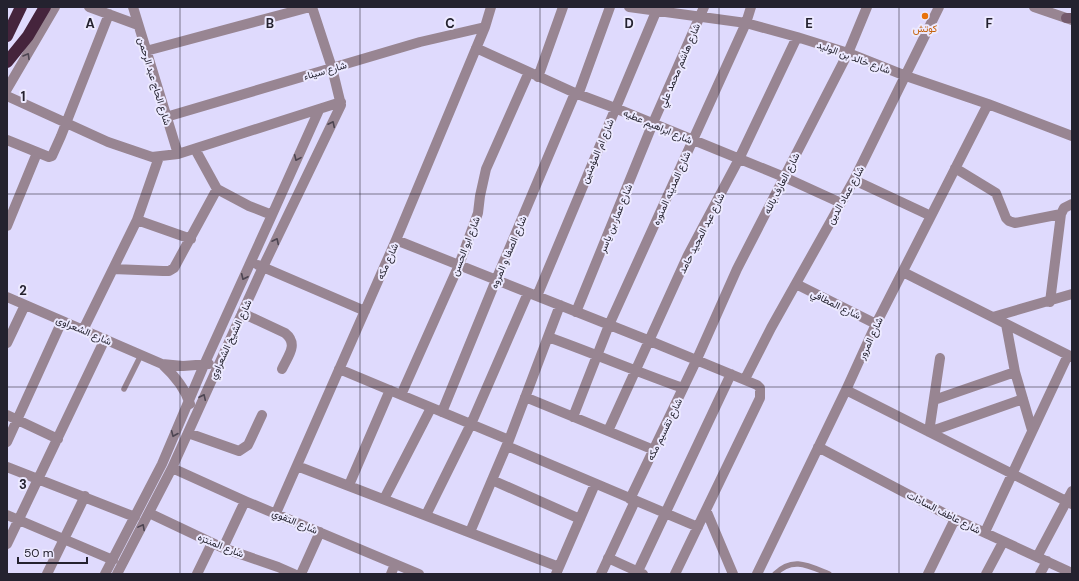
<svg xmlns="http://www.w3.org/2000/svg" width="1079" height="581" font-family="'DM Sans',Vazirmatn,sans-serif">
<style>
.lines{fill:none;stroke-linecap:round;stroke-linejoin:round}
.service{stroke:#988592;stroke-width:5.5}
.minor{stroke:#988592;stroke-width:10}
.tertiary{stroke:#988592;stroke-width:10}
.secondary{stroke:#755b6d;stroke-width:10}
.motorway{stroke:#45243c;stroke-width:12}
.oneway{stroke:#4d4552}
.grid{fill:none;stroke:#24222f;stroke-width:1;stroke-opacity:0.55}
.food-dot{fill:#e8710a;stroke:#ece9ff;stroke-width:1.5}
.labels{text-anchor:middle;stroke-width:4;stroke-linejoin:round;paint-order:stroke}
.food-label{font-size:10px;fill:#c56008;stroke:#ece9ff}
.street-label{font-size:10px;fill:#24222f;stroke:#ece9ff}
.grid-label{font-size:13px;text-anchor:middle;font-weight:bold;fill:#24222f;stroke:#ece9ff;stroke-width:4;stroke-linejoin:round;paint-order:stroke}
</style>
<rect width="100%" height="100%" fill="#dfdafd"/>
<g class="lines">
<path class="service" d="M124,389l17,-34
M775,574c18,-18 34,-8 54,0"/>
<path class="minor" d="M89,7l49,18
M133,7l45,147
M629,7l117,16 51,14 51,16 58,23 82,28 84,32
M476,48l99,45 40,15 169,69 57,26
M146,51l164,-44
M538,77l25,-70
M578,95l32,-88
M7,96l101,46 44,15 26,-3 163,-52
M166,117l254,-75 65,-15
M7,140l42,17 3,-1 9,-20 48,-122
M195,149l22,40 32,17 23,9
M955,168l41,25 10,25 3,3 6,2 46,-9
M854,180l77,36
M137,220l54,19
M7,226l30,-73
M396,240l254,101 107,44 3,3v10l-85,176
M258,265l107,46
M113,269l50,2h6l5,-3 43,-79
M903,272l169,85
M796,284l80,40
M537,296l121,-289
M7,297l155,67 21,2 26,-2
M1050,302l11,-88 3,-6 8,-4
M576,312l77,-189 51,-116
M242,313l43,20c14,11 3,23 -3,36
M993,317l79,-23
M1006,324l9,48 17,58
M83,330l54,-110 22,-63
M548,337c45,16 89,35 135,51
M7,343l18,-38
M940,358l-11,74 94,-33
M162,364c12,11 23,24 28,40
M339,369l170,71 -17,40 88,39
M745,379l26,-51 83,-148 85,-173
M846,390l226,114
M401,395l58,-130 19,-52 2,-17 6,-27 43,-97
M525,397l129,53
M934,400l81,-28
M442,412l54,-132 79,-187
M7,415l51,24
M573,417l36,-92 137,-302 5,-16
M608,431l80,-176 51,-96 58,-122
M188,433l51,18 9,-6 14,-30
M509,440l51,-135
M7,442l55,-121
M507,446l191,81
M818,447l137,72 117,54
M297,466l262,101
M7,467l128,50
M172,468l73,33 174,73
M349,485l41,-95
M384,499l47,-91
M630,499l67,-140 40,-90 111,-216 19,-46
M706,510l27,64
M149,513l74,35 55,19 16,7
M276,513l120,-273 89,-213 6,-20
M7,515l106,45
M426,515l45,-91 57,-131
M470,532l22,-52
M985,532l83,-177
M7,544l98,-205
M223,548l22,-47
M1037,557l35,-66
M608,558l35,16
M638,571l93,-197
M47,574l38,-78
M105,574l57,-110 42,-99 68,-150 47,-105
M117,574l55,-106 91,-201 78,-162 -9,-37 -20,-61
M197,574l15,-31
M301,574l19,-42
M391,574l4,-10
M556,574l39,-90
M601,574l34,-73
M757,574l89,-184 30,-66 112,-220
M928,574l27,-55
M986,574l17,-32
M1040,574l7,-13"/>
<path class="tertiary" d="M1034,7l38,13
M7,89l48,-82"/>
<path class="secondary" d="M1066,18h6"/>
<path class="motorway" d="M7,36l14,-29
M7,62l21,-26 17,-29"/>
</g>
<defs><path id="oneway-chevron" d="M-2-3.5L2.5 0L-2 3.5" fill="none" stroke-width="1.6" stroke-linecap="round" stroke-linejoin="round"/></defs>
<g class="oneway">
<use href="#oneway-chevron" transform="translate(27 56) rotate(-60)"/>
<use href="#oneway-chevron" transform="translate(332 124) rotate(-64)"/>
<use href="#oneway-chevron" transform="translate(297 158) rotate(114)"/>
<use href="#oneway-chevron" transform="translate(276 241) rotate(-64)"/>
<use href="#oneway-chevron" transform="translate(244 277) rotate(115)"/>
<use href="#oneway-chevron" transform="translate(203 397) rotate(-65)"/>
<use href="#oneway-chevron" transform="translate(174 434) rotate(113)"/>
<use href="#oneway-chevron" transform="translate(142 527) rotate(-62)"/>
</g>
<path class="grid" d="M180,7v567M360,7v567M540,7v567M719,7v567M899,7v567M7,194h1065M7,387h1065"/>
<circle class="food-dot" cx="925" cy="16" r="4"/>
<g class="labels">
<g class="food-label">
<text x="925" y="32">كوتش</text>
</g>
<g class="street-label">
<text transform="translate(854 57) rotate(20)" y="4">شارع خالد بن الوليد</text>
<text transform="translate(679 65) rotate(-67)" y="4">شارع هاشم محمد علي</text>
<text transform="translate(325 70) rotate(-16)" y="4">شارع سيناء</text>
<text transform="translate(155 81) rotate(73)" y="4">شارع الحاج عبد الرحمن</text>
<text transform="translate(658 126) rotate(23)" y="4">شارع ابراهيم عطيه</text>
<text transform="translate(597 151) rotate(-67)" y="4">شارع ام المؤمنين</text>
<text transform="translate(781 183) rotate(-63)" y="4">شارع العارف بالله</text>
<text transform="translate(671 188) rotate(-66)" y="4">شارع المدينه المنوره</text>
<text transform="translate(845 195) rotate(-61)" y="4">شارع عماد الدين</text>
<text transform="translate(615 218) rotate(-68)" y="4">شارع عمار بن ياسر</text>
<text transform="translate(701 233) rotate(-63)" y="4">شارع عبد المجيد حامد</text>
<text transform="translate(465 246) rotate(-69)" y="4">شارع ابو الحسن</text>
<text transform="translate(508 252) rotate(-67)" y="4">شارع الصفا و المروه</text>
<text transform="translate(387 261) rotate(-66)" y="4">شارع مكه</text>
<text transform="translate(836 304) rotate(26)" y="4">شارع المطافي</text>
<text transform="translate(84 330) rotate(23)" y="4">شارع الشعراوى</text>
<text transform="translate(870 338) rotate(-65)" y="4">شارع المرور</text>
<text transform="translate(230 339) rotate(-65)" y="4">شارع الشيخ الشعراوي</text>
<text transform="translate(664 429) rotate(-64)" y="4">شارع تقسيم مكه</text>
<text transform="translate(944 512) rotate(27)" y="4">شارع عاطف السادات</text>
<text transform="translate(295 521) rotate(23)" y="4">شارع التقوي</text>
<text transform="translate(221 545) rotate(22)" y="4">شارع المنتزه</text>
</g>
</g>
<g class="grid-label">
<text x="90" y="28">A</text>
<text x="270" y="28">B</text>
<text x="450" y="28">C</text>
<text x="629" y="28">D</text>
<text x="809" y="28">E</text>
<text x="989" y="28">F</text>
<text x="23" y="101">1</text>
<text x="23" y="295">2</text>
<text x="23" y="489">3</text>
</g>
<rect width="1079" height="581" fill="none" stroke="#24222f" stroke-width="16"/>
<path d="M18 557v6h69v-6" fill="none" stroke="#24222f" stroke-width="2"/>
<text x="24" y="557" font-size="12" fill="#24222f" stroke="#ece9ff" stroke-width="3" paint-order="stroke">50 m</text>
</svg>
